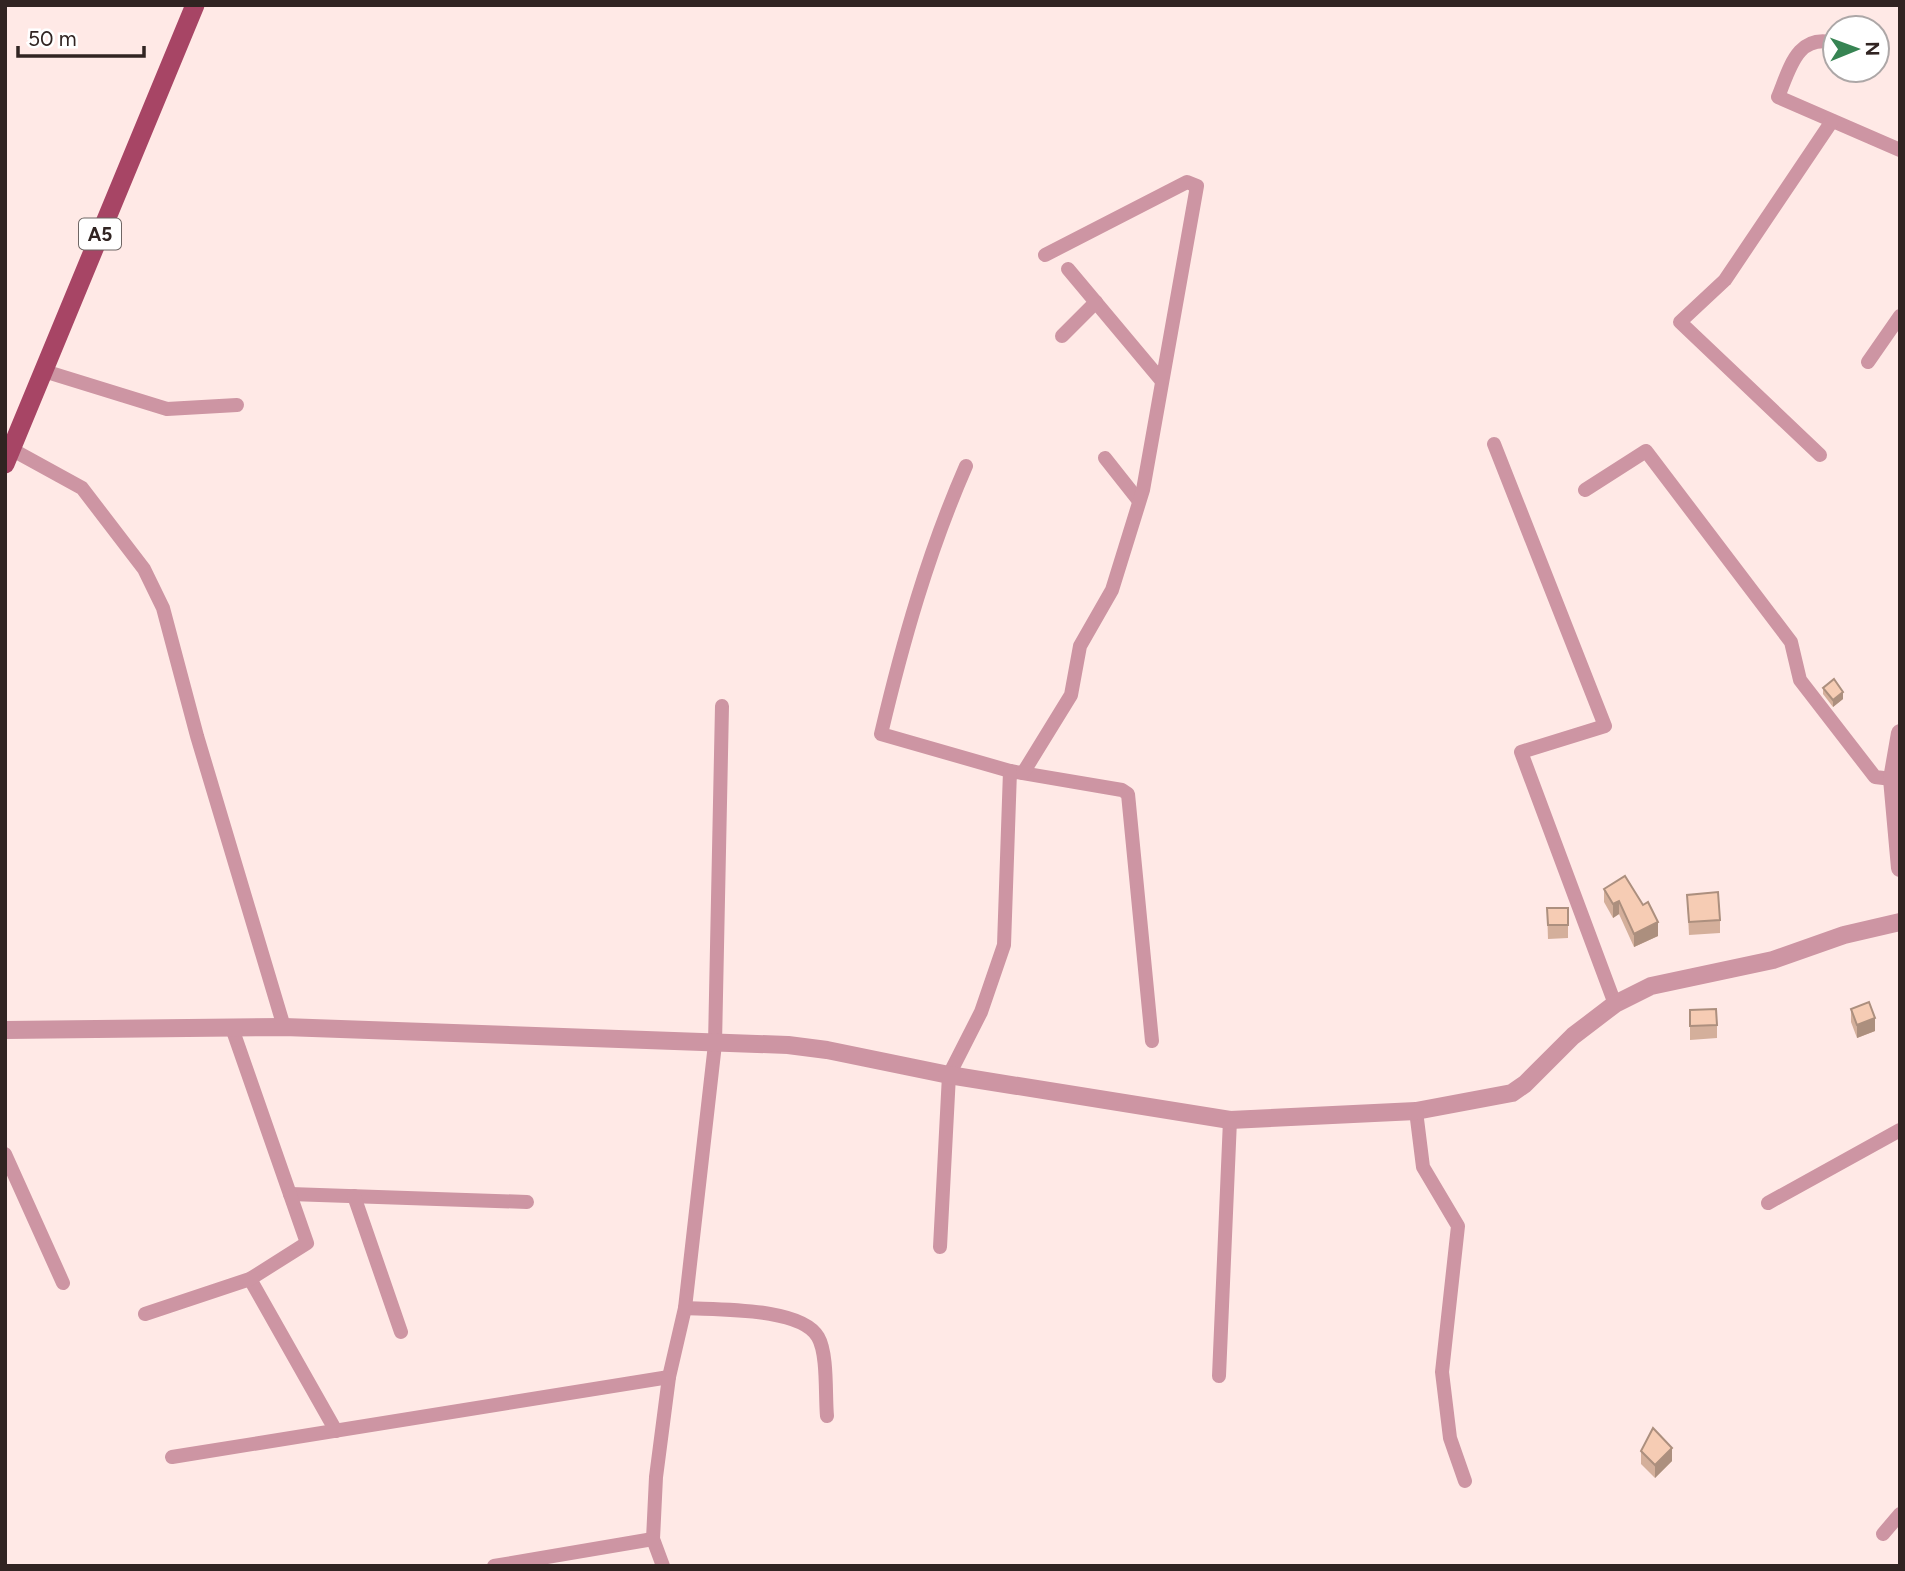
<svg xmlns="http://www.w3.org/2000/svg" width="1905" height="1571" viewBox="0 0 1905 1571" font-family="Figtree,sans-serif">
	<style>
		.lines { fill: none; stroke-linecap: round; stroke-linejoin: round }
		.minor { stroke: #cd95a3; stroke-width: 14 }
		.tertiary { stroke: #cd95a3; stroke-width: 18 }
		.primary { stroke: #a74565; stroke-width: 19 }
		.wall { fill: #d4af9b }
		.shaded-wall { fill: #ac8f7e }
		.building { fill: #f6ccb4; stroke: #ac8f7e; stroke-width: 2 }
		.labels { text-anchor: middle; dominant-baseline: central; stroke-width: 6; stroke-linejoin: round; paint-order: stroke }
		.shield { fill: #fff; stroke: #6f6664; stroke-width: 2 }
		.shield-label { font-size: 19px; font-weight: bold; fill: #312422 }
	</style>
	<rect width="100%" height="100%" fill="#ffe9e6"/>
	<g class="lines">
		<!-- minor -->
		<g class="minor">
			<path d="M1835 43C1797 33 1790 68 1778 97L1900 150"/>
			<polyline points="1068,269 1161,380"/>
			<polyline points="1062,336 1096,302"/>
			<polyline points="1868,362 1900,316"/>
			<polyline points="44,371 167,409 237,405"/>
			<polyline points="1494,444 1605,726 1521,752 1615,1004"/>
			<polyline points="11,449 82,488 144,569 163,608 197,736 284,1027"/>
			<polyline points="1820,455 1680,322 1725,280 1832,121"/>
			<polyline points="1105,458 1139,501"/>
			<path d="M966 466C928 553 903 641 881 734L1010 771 1122 790 1128 794 1152 1041"/>
			<polyline points="1585,490 1646,451 1791,642 1800,680 1875,777 1892,779"/>
			<polyline points="1023,773 1071,695 1080,646 1112,590 1143,490 1197,186 1187,182 1045,255"/>
			<polyline points="1416,1111 1423,1167 1458,1226 1442,1372 1450,1438 1465,1481"/>
			<polyline points="5,1154 63,1283"/>
			<polyline points="290,1194 527,1202"/>
			<polyline points="354,1196 401,1332"/>
			<polyline points="1768,1203 1900,1130"/>
			<polyline points="940,1247 949,1075 981,1012 1004,945 1010,771"/>
			<polyline points="250,1279 336,1431"/>
			<path d="M685 1308C717 1310 801 1307 818 1337 828 1354 825 1396 827 1416"/>
			<polyline points="145,1314 250,1279 307,1243 232,1028"/>
			<polyline points="1219,1376 1230,1120"/>
			<polyline points="172,1457 669,1377"/>
			<polyline points="1883,1534 1900,1514"/>
			<polyline points="494,1566 653,1539"/>
			<polyline points="663,1566 653,1539 656,1477 669,1377 685,1308 715,1044 722,706"/>
		</g>
		<!-- tertiary -->
		<g class="tertiary">
			<polyline points="1900,733 1892,779 1900,868"/>
			<polyline points="5,1030 284,1027 788,1045 827,1050 949,1075 1230,1120 1416,1111 1512,1093 1525,1084 1573,1036 1615,1004 1651,986 1773,960 1844,935 1900,922"/>
		</g>
		<!-- primary -->
		<polyline class="primary" points="5,464 195,5"/>
	</g>
	<!-- wall -->
	<g class="wall">
		<polygon points="1823,688 1843,699 1833,707 1823,694"/>
		<polygon points="1604,889 1658,936 1634,947 1619,914 1613,918 1604,902"/>
		<polygon points="1687,895 1720,920 1720,933 1689,935"/>
		<polygon points="1547,908 1568,908 1568,938 1548,939"/>
		<polygon points="1851,1009 1875,1031 1857,1038 1851,1022"/>
		<polygon points="1690,1010 1717,1025 1717,1038 1690,1040"/>
		<polygon points="1641,1451 1672,1461 1655,1478 1641,1464"/>
	</g>
	<!-- shaded-wall -->
	<g class="shaded-wall">
		<polygon points="1843,692 1843,699 1833,707 1833,700"/>
		<polygon points="1619,901 1619,914 1613,918 1613,904"/>
		<polygon points="1658,922 1658,936 1634,947 1634,934"/>
		<polygon points="1875,1018 1875,1031 1857,1038 1857,1025"/>
		<polygon points="1672,1448 1672,1461 1655,1478 1655,1465"/>
	</g>
	<!-- building -->
	<g class="building">
		<polygon points="1834,679 1843,692 1833,700 1823,688"/>
		<polygon points="1625,876 1643,905 1648,902 1658,922 1634,934 1619,901 1613,904 1604,889"/>
		<polygon points="1718,892 1720,920 1689,922 1687,895"/>
		<polygon points="1547,908 1568,908 1568,925 1548,925"/>
		<polygon points="1869,1002 1875,1018 1857,1025 1851,1009"/>
		<polygon points="1716,1009 1717,1025 1690,1026 1690,1010"/>
		<polygon points="1653,1428 1672,1448 1655,1465 1641,1451"/>
	</g>
	<g class="labels">
		<!-- shield labels -->
		<rect class="shield" x="79" y="218.5" width="42" height="31" rx="5"/>
		<g class="shield-label">
			<text x="100" y="234">A5</text>
		</g>
	</g>
	<!-- border -->
	<rect width="1905" height="1571" fill="none" stroke="#312422" stroke-width="14"/>
	<!-- north arrow -->
	<g transform="translate(1856 49) rotate(89)"><circle r="33" fill="#ffffff" stroke="#ada7a7" stroke-width="2"/>
	<path d="M0-5L12 26L0 18L-12 26Z" fill="#378453"/>
	<text y="-10" font-size="19" font-weight="bold" text-anchor="middle" fill="#312422">N</text>
	</g>
	<!-- scale -->
	<path d="M18 46v10h126v-10" fill="none" stroke="#312422" stroke-width="3.5"/>
	<text x="28" y="46" font-size="21" fill="#312422" stroke="#ffffff" stroke-width="5" paint-order="stroke">50 m</text>
</svg>
